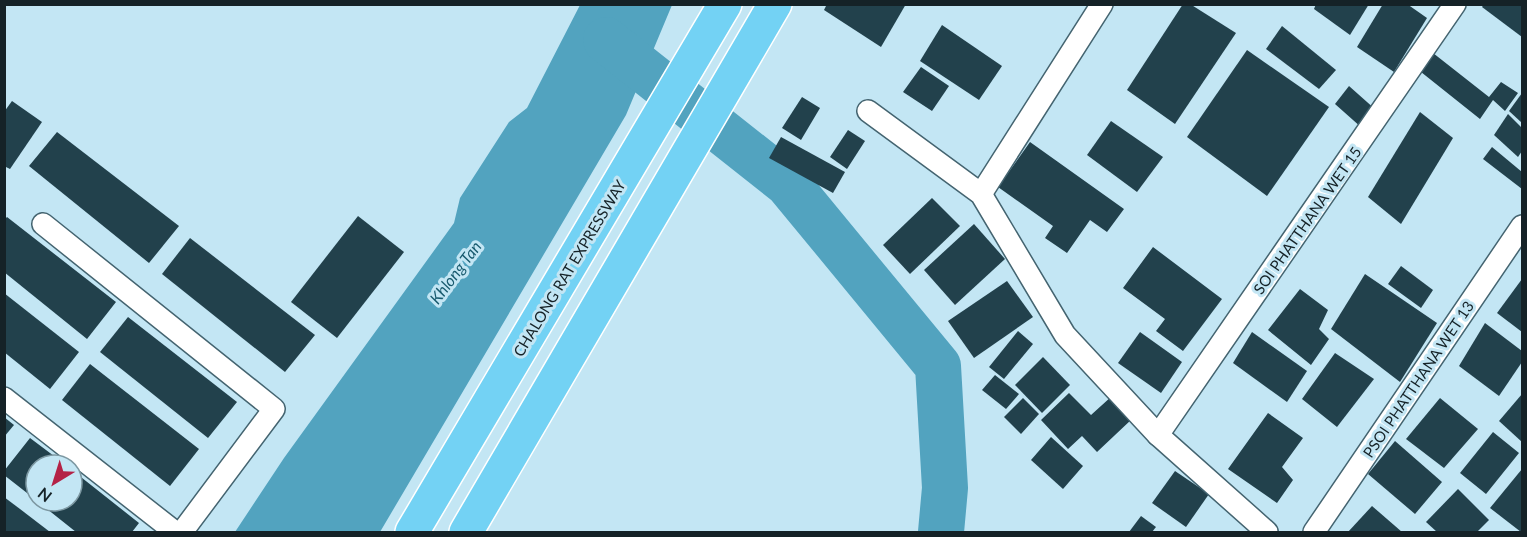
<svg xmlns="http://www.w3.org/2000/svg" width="1527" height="537" viewBox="0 0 1527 537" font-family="Lato,sans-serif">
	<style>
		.water { fill: #52a3bf }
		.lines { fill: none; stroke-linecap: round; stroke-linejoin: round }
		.river { stroke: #52a3bf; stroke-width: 46 }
		.building { fill: #22414c }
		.street-casing { stroke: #446470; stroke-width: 24 }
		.highway-casing { stroke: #fff; stroke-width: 36 }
		.street { stroke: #fff; stroke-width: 21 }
		.highway { stroke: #73d2f4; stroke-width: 33 }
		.labels { text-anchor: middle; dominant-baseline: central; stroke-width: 6; stroke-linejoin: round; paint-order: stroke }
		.street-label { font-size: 15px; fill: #152227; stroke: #c3e6f4 }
		.water-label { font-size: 16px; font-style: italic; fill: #185a6e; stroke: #c3e6f4 }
	</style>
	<rect width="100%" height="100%" fill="#c3e6f4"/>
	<!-- water -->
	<polygon class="water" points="580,5 672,5 626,115 380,532 235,532 284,458 454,223 460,198 509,122 527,108"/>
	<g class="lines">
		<!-- river -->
		<polyline class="river" points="606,40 788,184 938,366 945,488 941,532"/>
	</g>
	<!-- building -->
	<g class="building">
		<polygon points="827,4 906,4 881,47 824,10"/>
		<polygon points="1183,4 1190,4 1236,33 1175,124 1127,90"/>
		<polygon points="1316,4 1369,4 1350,35 1314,9"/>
		<polygon points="1383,4 1407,4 1427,18 1394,72 1357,47"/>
		<polygon points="1484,4 1522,4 1522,37 1482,7"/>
		<polygon points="942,25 1002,66 979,100 920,61"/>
		<polygon points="1282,26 1336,70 1319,89 1266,49"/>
		<polygon points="1247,50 1329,107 1267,196 1187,137"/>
		<polygon points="1433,53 1489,97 1501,82 1518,93 1505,111 1493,100 1480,119 1421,72"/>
		<polygon points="921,67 949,86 932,111 903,92"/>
		<polygon points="1349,86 1376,110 1362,128 1335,104"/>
		<polygon points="1522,93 1522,123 1509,111"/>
		<polygon points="802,97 820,108 801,140 782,128"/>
		<polygon points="12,101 42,122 10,169 4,166 4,112"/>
		<polygon points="1420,112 1453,138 1401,224 1368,197"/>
		<polygon points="1508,114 1522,128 1522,151 1518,157 1494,135"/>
		<polygon points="1111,121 1163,157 1137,192 1087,155"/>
		<polygon points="848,130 865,141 847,169 830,157"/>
		<polygon points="57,132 179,226 149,263 29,166"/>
		<polygon points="781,137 845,172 833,193 769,158"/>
		<polygon points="1030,142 1124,209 1107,232 1090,220 1067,253 1045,238 1053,226 998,187"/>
		<polygon points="1492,147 1522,172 1522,189 1483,159"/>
		<polygon points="932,198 960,226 910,274 883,245"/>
		<polygon points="358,216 404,252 337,338 291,302"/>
		<polygon points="7,217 116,302 87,339 4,272 4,220"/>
		<polygon points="974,224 1005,259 955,305 924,270"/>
		<polygon points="190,238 315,335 285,372 162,274"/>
		<polygon points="1153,247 1222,299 1183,351 1156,331 1165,319 1123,288"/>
		<polygon points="1401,266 1433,290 1421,308 1388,284"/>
		<polygon points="1365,274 1437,323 1400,382 1331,329"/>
		<polygon points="1522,279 1522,332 1497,313"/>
		<polygon points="1007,281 1033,317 974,358 948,321"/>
		<polygon points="1300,289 1328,310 1319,329 1329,339 1311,365 1268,330"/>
		<polygon points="4,293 79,352 50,389 4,352"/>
		<polygon points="128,317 237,402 208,438 100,352"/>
		<polygon points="1485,323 1522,351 1522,362 1499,396 1459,366"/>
		<polygon points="1018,331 1033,344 1004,379 989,367"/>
		<polygon points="1140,332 1182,362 1161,393 1118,363"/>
		<polygon points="1252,332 1307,371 1287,402 1233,363"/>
		<polygon points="1335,353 1374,379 1337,427 1302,399"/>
		<polygon points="1043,357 1070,385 1042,413 1015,385"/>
		<polygon points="90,364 199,449 170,486 62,400"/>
		<polygon points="995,375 1019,394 1006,409 982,390"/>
		<polygon points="1069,393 1091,415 1112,396 1132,419 1097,452 1082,436 1068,449 1041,420"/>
		<polygon points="1522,394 1522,442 1499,421"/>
		<polygon points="1023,398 1039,414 1021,434 1004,417"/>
		<polygon points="1440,398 1478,429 1444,468 1406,439"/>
		<polygon points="1268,413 1303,438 1282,467 1293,480 1277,503 1228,469"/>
		<polygon points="4,417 14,425 4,437"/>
		<polygon points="1493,432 1519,453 1486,494 1460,473"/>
		<polygon points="1051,437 1083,466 1063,489 1031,460"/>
		<polygon points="30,438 66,465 36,465 36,500 4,475 4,471"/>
		<polygon points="1395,441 1442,482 1415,514 1368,474"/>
		<polygon points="1522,469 1522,532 1521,532 1490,508"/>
		<polygon points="72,470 139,523 132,532 76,532 37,501 72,501"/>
		<polygon points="1175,471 1209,494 1186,527 1152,503"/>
		<polygon points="1458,489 1489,520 1477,532 1437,532 1426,522"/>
		<polygon points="4,497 20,509 50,532 4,532"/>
		<polygon points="1372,506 1402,532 1348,532"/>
		<polygon points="1141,516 1156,527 1152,532 1129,532"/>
	</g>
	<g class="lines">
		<defs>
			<g id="street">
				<polyline points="868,111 981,194 1065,335 1158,435 1267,532"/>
				<polyline points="981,194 1102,4"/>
				<polyline points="43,224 274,409 182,532"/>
				<polyline points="4,398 175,532"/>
				<polyline points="1158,435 1455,4"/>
				<polyline points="1314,532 1522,226"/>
			</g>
			<g id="highway">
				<polyline points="412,532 725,4"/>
				<polyline points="466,532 775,4"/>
			</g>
		</defs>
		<!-- street casing -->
		<use href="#street" class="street-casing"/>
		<!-- highway casing -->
		<use href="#highway" class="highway-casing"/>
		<!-- street -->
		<use href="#street" class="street"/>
		<!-- highway -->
		<use href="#highway" class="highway"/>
	</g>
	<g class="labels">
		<!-- street labels -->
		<g class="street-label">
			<text transform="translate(1307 220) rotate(-55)">SOI PHATTHANA WET 15</text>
			<text transform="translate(569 268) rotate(-59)">CHALONG RAT EXPRESSWAY</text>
			<text transform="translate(1418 379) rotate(-56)">PSOI PHATTHANA WET 13</text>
		</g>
		<!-- water labels -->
		<g class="water-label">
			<text transform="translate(455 272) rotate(-53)">Khlong Tan</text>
		</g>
	</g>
	<!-- border -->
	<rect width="1527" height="537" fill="none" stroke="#152227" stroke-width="12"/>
	<!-- north arrow -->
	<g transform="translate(54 483) rotate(218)"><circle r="28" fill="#c3e6f4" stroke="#7d98a2" stroke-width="1.5"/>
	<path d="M0-4.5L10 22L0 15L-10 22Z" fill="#b42246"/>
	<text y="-9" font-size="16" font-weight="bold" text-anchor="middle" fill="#152227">N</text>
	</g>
</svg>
